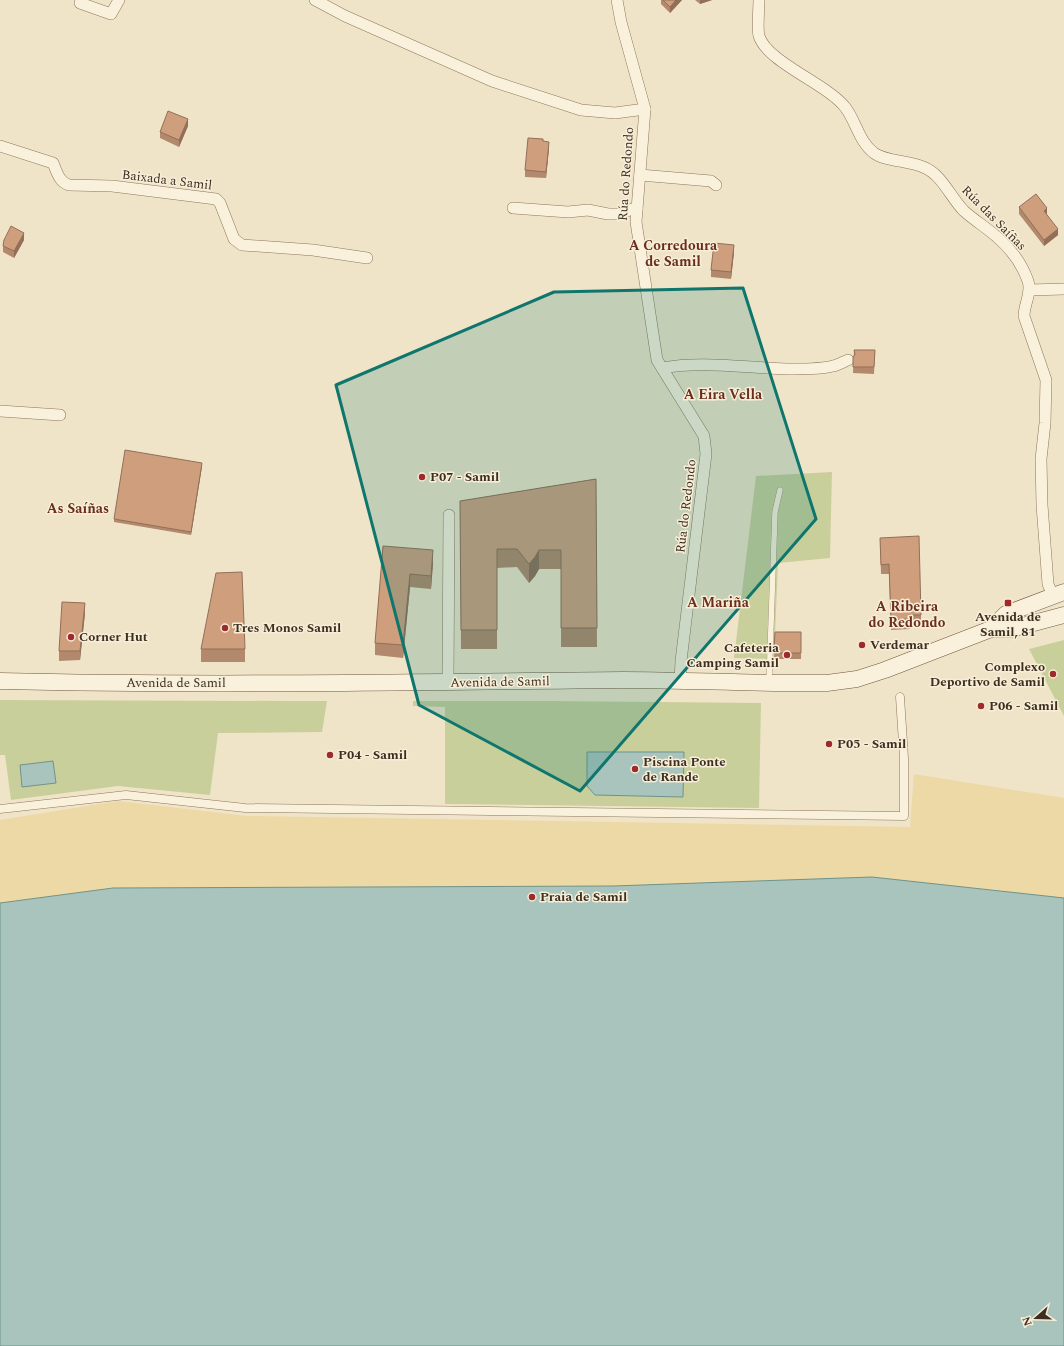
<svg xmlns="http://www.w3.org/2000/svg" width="1064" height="1346" viewBox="0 0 1064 1346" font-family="Spectral,serif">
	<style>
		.green { fill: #c9cf9b }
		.sand { fill: #ecd9a5 }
		.water { fill: #a9c4bc; stroke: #6f938a }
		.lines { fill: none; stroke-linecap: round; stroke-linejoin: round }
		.service-casing { stroke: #8d765c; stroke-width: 6 }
		.pedestrian-casing { stroke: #8d765c; stroke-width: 9 }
		.minor-casing { stroke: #8d765c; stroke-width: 12 }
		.secondary-casing { stroke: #6f573f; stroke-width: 17 }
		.service { stroke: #faf1dc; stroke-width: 5.5 }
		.pedestrian { stroke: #faf1dc; stroke-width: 8 }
		.minor { stroke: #faf1dc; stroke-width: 11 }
		.secondary { stroke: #faf1dc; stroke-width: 16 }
		.wall { fill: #b2896c }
		.shaded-wall { fill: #916f58 }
		.building { fill: #cf9f7d; stroke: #916f58 }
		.marked { fill: #0f766e; fill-opacity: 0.2; stroke: #0f766e; stroke-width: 3; stroke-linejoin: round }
		.poi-dot { fill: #9e2a2b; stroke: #f7eed8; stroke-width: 1.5 }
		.labels { text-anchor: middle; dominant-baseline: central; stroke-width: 3; stroke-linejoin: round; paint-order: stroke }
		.street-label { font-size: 13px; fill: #3d2e20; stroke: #f7eed8 }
		.poi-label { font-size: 13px; font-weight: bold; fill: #3d2e20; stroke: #f7eed8; text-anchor: start }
		.neighbourhood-label { font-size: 14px; font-weight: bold; fill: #6b2e1e; stroke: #f7eed8 }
	</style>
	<rect width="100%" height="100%" fill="#f0e4c8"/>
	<!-- green -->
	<g class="green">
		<polygon points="832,472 830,558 778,563 774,659 734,658 756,476"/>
		<polygon points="1064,640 1064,716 1029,649"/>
		<polygon points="0,700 291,701 327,701 322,732 218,733 210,795 118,786 11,800 5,755 0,755"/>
		<polygon points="413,701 551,701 761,703 759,808 445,804 445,707 413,706"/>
	</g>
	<!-- sand -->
	<polygon class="sand" points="914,774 1064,798 1064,1044 0,980 0,820 118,801 247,816 910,827"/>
	<!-- water -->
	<g class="water">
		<polygon points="587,752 684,752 683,797 595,795 587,786"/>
		<polygon points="53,761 56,783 22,787 20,765"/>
		<polygon points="872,877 1064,898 1064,1346 0,1346 0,903 113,888 613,886"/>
	</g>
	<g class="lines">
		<defs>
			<polyline id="service" points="769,682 775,512 780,490"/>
			<polyline id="pedestrian" points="0,809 126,795 245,808 904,816 904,758 900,697"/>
			<g id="minor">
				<polyline points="315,0 345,16 492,81 581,110 615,113 645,109"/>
				<polyline points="617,0 621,22 645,109 636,222 657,360 704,436 706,454 681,661 680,681"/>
				<path d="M759 0C759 9 757 28 759 36 767 62 827 84 845 107 856 121 859 142 874 153 884 161 910 161 923 167 942 174 950 197 964 211 974 220 987 228 997 237 1011 249 1022 264 1028 281 1032 293 1024 304 1024 316L1046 380 1045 423 1041 459 1042 505 1048 584 1053 596"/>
				<polyline points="80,3 111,14 119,0"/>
				<path d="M0 146 53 163C57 172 59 182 69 185L112 186 216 199 220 203 234 239 242 245 313 250 367 258"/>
				<polyline points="640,175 711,181 716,185"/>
				<polyline points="513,208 568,212 588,210 608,214 620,214 632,209 637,209"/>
				<polyline points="1030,290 1064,289"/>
				<path d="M662 368C705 360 750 369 794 369 806 369 821 369 833 366 838 365 843 362 848 360"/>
				<polyline points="0,411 60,415"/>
				<polyline points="448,682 449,515"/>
			</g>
			<g id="secondary">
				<polyline points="991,629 1011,629 1064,615"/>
				<path d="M0 681C208 686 415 682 623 680 691 680 759 684 827 683L857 679 885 670 991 629 1006 614 1064 592"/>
			</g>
		</defs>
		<!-- service casing -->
		<use href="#service" class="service-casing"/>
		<!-- pedestrian casing -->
		<use href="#pedestrian" class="pedestrian-casing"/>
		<!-- minor casing -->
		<use href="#minor" class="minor-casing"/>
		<!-- secondary casing -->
		<use href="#secondary" class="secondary-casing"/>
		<!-- service -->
		<use href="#service" class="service"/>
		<!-- pedestrian -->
		<use href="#pedestrian" class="pedestrian"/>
		<!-- minor -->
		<use href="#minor" class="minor"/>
		<!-- secondary -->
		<use href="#secondary" class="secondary"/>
	</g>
	<!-- wall -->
	<g class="wall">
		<polygon points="661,0 682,0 670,13 661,4"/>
		<polygon points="695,0 712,0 700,4"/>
		<polygon points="188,126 179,147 160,138 160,132"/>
		<polygon points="543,141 549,148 546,178 525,177 525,170"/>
		<polygon points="1019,207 1047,215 1058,235 1044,246 1019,214"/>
		<polygon points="24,240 14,258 3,252 3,246"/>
		<polygon points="734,252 731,279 711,277 711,270"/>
		<polygon points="854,350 875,350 874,374 853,373"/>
		<polygon points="202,466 191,535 114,522 114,519"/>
		<polygon points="596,479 597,647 561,647 561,569 539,569 535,576 529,583 517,567 497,568 497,649 461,649 460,501"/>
		<polygon points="880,538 921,615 921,625 910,625 910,629 891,630 889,574 881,574"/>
		<polygon points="383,546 433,563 431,589 410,587 403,658 375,655 375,643"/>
		<polygon points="85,613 80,660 59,661 59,651"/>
		<polygon points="775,632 801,632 801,659 774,659"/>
		<rect x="201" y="649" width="44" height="13"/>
	</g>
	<!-- shaded-wall -->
	<g class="shaded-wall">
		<polygon points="676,0 682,0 670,13 670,7"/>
		<polygon points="700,0 712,0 700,4"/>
		<polygon points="188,119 188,126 179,147 179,140"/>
		<polygon points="549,142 549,148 546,178 546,172"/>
		<polygon points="1047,208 1047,215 1044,211"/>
		<polygon points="1058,229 1058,235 1044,246 1044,240"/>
		<polygon points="24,233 24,240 14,258 14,251"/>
		<polygon points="734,245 734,252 731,279 731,272"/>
		<polygon points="202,463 202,466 191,535 191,532"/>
		<polygon points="433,550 433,563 431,589 431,576"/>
		<polygon points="539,550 539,569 535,576 529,583 529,564"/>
		<polygon points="410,574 410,587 403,658 403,645"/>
		<polygon points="85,603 85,613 80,660 80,651"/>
	</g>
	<!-- building -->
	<g class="building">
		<polygon points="663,0 676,0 670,7"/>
		<polygon points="168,111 188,119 179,140 160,132"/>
		<polygon points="528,138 543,139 543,141 549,142 546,172 525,170"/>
		<polygon points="1036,194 1047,208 1044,211 1058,229 1044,240 1019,207"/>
		<polygon points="11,226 24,233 14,251 3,246 4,240"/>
		<polygon points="714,243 734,245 731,272 711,270"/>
		<polygon points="854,350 875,350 874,367 853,367 853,358 855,354"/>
		<polygon points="125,450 202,463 191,532 114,519"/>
		<polygon points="596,479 597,628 561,628 561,550 539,550 535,557 529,564 517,549 497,549 497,630 461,630 460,501"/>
		<polygon points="919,536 921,615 910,615 910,619 891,620 889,564 881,565 880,538"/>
		<polygon points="383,546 433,550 431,576 410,574 403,645 375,643"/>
		<polygon points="242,572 245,649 201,649 216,573"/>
		<polygon points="62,602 85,603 80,651 59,651"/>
		<polygon points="775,632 801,632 801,653 774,653"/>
	</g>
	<!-- marked area -->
	<path class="marked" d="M743 288 816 519 580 791 419 705 336 385 554 292Z"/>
	<!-- markers -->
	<g class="poi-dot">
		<circle cx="422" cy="477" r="4"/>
		<rect x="1004" y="599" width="8" height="8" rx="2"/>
		<circle cx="225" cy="628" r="4"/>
		<circle cx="71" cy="637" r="4"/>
		<circle cx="862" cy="645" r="4"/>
		<circle cx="787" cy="655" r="4"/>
		<circle cx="1053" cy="674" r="4"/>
		<circle cx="981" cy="706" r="4"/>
		<circle cx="829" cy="744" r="4"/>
		<circle cx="330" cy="755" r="4"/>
		<circle cx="635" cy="769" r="4"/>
		<circle cx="532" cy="897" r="4"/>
	</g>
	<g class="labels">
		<!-- street labels -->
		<g class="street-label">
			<text transform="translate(626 174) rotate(-86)">Rúa do Redondo</text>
			<text transform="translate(167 180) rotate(7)">Baixada a Samil</text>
			<text transform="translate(994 218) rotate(45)">Rúa das Saíñas</text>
			<text transform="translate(686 506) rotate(-83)">Rúa do Redondo</text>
			<text transform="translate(500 682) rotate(-1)">Avenida de Samil</text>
			<text x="176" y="683">Avenida de Samil</text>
		</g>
		<!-- poi labels -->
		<g class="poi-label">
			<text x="430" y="477">P07 - Samil</text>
			<text x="1008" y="617" text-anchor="middle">Avenida de<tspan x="1008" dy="15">Samil, 81</tspan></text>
			<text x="233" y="628">Tres Monos Samil</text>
			<text x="79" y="637">Corner Hut</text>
			<text x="870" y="645">Verdemar</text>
			<text x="779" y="648" text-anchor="end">Cafeteria<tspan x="779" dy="15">Camping Samil</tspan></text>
			<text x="1045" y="667" text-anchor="end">Complexo<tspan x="1045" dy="15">Deportivo de Samil</tspan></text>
			<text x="989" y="706">P06 - Samil</text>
			<text x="837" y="744">P05 - Samil</text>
			<text x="338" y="755">P04 - Samil</text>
			<text x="643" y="762">Piscina Ponte<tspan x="643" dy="15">de Rande</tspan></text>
			<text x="540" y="897">Praia de Samil</text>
		</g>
		<!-- neighbourhood labels -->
		<g class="neighbourhood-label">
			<text x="673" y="245">A Corredoura<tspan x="673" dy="16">de Samil</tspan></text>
			<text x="723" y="394">A Eira Vella</text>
			<text x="78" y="508">As Saíñas</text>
			<text x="718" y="602">A Mariña</text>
			<text x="907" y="606">A Ribeira<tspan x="907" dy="16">do Redondo</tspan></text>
		</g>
	</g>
	<!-- north arrow -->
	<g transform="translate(1036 1318) rotate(250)" stroke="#f7eed8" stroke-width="3" paint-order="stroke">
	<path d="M0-3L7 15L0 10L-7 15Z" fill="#3d2e20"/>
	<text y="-6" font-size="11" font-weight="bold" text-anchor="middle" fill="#3d2e20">N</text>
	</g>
</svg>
